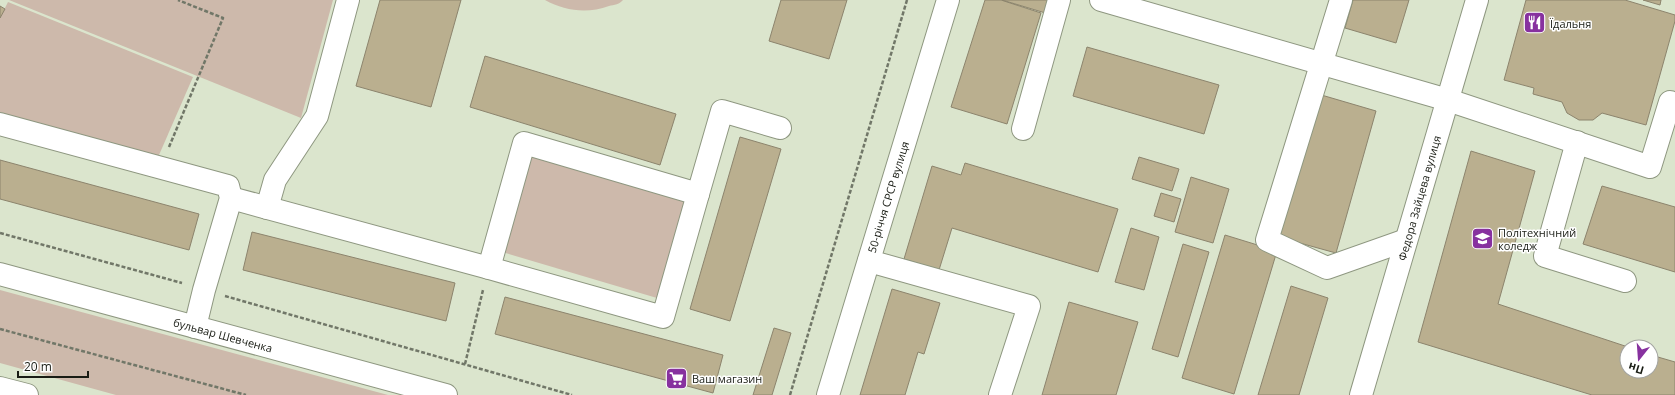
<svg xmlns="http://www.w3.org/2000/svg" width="1675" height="395" viewBox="0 0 1675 395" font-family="'Open Sans',sans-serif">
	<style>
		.green { fill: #cdb9ab }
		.building { fill: #baaf8f; stroke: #8c846d }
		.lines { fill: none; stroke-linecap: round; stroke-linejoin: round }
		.minor-casing { stroke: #8e9780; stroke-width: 24 }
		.major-casing { stroke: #8e9780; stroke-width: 24 }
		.path { stroke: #717768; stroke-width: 2.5; stroke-dasharray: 4 2; stroke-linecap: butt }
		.minor { stroke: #fff; stroke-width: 22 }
		.major { stroke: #fff; stroke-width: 22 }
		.labels { text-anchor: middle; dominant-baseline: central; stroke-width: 3; stroke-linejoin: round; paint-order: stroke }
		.poi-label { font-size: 11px; fill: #191c14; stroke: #fff; text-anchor: start }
		.street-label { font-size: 11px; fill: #191c14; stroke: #fff }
	</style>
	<rect width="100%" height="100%" fill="#dbe5cd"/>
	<!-- green -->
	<g class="green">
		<polygon points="9,0 333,0 301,118"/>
		<path d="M545 0H623C620 4 614 5 609 6 587 14 565 11 545 0Z"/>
		<polygon points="8,2 193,77 159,155 155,157 0,116 0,18"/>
		<polygon points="531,153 686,199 657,298 502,252"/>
		<polygon points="0,290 388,395 116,395 0,363"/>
	</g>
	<!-- building -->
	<g class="building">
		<polygon points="380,0 461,0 431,107 356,86"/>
		<polygon points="781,0 847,0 829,59 769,41"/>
		<polygon points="985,0 1001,0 1041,13 1007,124 951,107"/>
		<polygon points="1002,0 1057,0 1052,15"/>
		<polygon points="1353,0 1409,0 1396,43 1345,28"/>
		<polygon points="1526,0 1625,0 1675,15 1675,21 1646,125 1602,113 1593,120 1579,120 1567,113 1562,102 1533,94 1534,88 1504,80"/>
		<polygon points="1643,0 1661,0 1660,5"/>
		<polygon points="0,6 5,9 0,18"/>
		<polygon points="1087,47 1219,85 1204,134 1073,96"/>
		<polygon points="485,56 676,114 660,165 470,107"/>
		<polygon points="1318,94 1376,111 1336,253 1278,237"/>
		<polygon points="740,137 781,149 730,321 690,309"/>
		<polygon points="1471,151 1535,171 1498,304 1628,347 1627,371 1651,371 1651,355 1675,362 1675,395 1592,395 1418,342"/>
		<polygon points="1139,157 1179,169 1172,191 1132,179"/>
		<polygon points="0,160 199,214 189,250 0,199"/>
		<polygon points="965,163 1118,209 1098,272 952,228 939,270 904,259 932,166 961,175"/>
		<polygon points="1191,177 1229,189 1213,243 1175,232"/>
		<polygon points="1602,186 1675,207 1675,272 1583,244"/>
		<polygon points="1161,193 1181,199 1174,222 1154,216"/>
		<polygon points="1131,228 1159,237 1144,290 1115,282"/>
		<polygon points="252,232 455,283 446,321 243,270"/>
		<polygon points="1225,235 1277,251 1234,394 1182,378"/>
		<polygon points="1183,244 1209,252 1178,357 1152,349"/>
		<polygon points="1291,286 1328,298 1299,395 1258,395"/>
		<polygon points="892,289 940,303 924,354 918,352 905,395 860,395"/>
		<polygon points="505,297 723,355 713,393 495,334"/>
		<polygon points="1069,302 1138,322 1116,395 1042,395"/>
		<polygon points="774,328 791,333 772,395 753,395"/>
	</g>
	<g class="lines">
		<defs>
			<g id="minor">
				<polyline points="1101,0 1448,100 1650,167 1670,102"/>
				<polyline points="1341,0 1267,240 1327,268 1406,240"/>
				<polyline points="0,124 228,186 231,198 204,290 195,327"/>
				<polyline points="1023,129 1059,0"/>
				<polyline points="1577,142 1545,256 1625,281"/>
				<polyline points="231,198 489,268 663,317 698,194"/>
				<polyline points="267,208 275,180 317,116 348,0"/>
				<polyline points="869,261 1029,306 1000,395"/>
				<polyline points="489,268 524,143 698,194 722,111 780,128"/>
				<polyline points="828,395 948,0"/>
				<polyline points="1361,395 1477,0"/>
			</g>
			<g id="major">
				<polyline points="0,274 446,395"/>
				<polyline points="0,388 27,395"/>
			</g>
		</defs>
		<!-- minor casing -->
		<use href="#minor" class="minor-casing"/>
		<!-- major casing -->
		<use href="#major" class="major-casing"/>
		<!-- path -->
		<g class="path">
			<polyline points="169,147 223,18 178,0"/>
			<polyline points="0,233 182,283"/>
			<polyline points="225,296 572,395"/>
			<polyline points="0,329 246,395"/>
			<polyline points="465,364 483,290"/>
			<polyline points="790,395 907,0"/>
		</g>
		<!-- minor -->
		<use href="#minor" class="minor"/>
		<!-- major -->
		<use href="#major" class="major"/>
	</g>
	<!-- icons -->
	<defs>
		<symbol id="restaurant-square" viewBox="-11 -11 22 22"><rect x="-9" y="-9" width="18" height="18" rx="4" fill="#87319f" stroke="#fff"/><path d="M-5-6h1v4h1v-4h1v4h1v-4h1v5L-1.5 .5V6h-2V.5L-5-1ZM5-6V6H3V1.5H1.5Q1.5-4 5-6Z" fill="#fff"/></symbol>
		<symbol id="university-square" viewBox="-11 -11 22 22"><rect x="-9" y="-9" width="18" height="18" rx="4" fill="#87319f" stroke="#fff"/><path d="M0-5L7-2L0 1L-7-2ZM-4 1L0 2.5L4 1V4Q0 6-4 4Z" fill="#fff"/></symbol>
		<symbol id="supermarket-square" viewBox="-11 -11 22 22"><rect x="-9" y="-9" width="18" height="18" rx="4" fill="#87319f" stroke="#fff"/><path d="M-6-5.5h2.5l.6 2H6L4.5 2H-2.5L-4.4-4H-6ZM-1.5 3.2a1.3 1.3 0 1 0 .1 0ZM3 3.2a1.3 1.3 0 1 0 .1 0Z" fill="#fff"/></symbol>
	</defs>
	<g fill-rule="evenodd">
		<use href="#restaurant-square" x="1522" y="10" width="25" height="25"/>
		<use href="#university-square" x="1470" y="226" width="25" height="25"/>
		<use href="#supermarket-square" x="664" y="366" width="25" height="25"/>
	</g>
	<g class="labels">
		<!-- poi labels -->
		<g class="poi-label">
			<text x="1550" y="23">Їдальня</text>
			<text x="1498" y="232">Політехнічний<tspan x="1498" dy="13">коледж</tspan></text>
			<text x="692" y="378">Ваш магазин</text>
		</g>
		<!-- street labels -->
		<g class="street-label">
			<text transform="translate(888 197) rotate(-73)">50-річчя СРСР вулиця</text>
			<text transform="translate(1419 198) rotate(-74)">Федора Зайцева вулиця</text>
			<text transform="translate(223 335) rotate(15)">бульвар Шевченка</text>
		</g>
	</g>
	<!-- north arrow -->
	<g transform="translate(1639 359) rotate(197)"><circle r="19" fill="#ffffff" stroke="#a3a4a1"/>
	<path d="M0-3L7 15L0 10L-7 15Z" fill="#87319f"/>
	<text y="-6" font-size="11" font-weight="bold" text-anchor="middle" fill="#191c14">Пн</text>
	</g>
	<!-- scale -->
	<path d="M18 371v6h70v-6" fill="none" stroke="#191c14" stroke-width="2"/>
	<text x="24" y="371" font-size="12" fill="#191c14" stroke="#ffffff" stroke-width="3" paint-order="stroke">20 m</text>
</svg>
